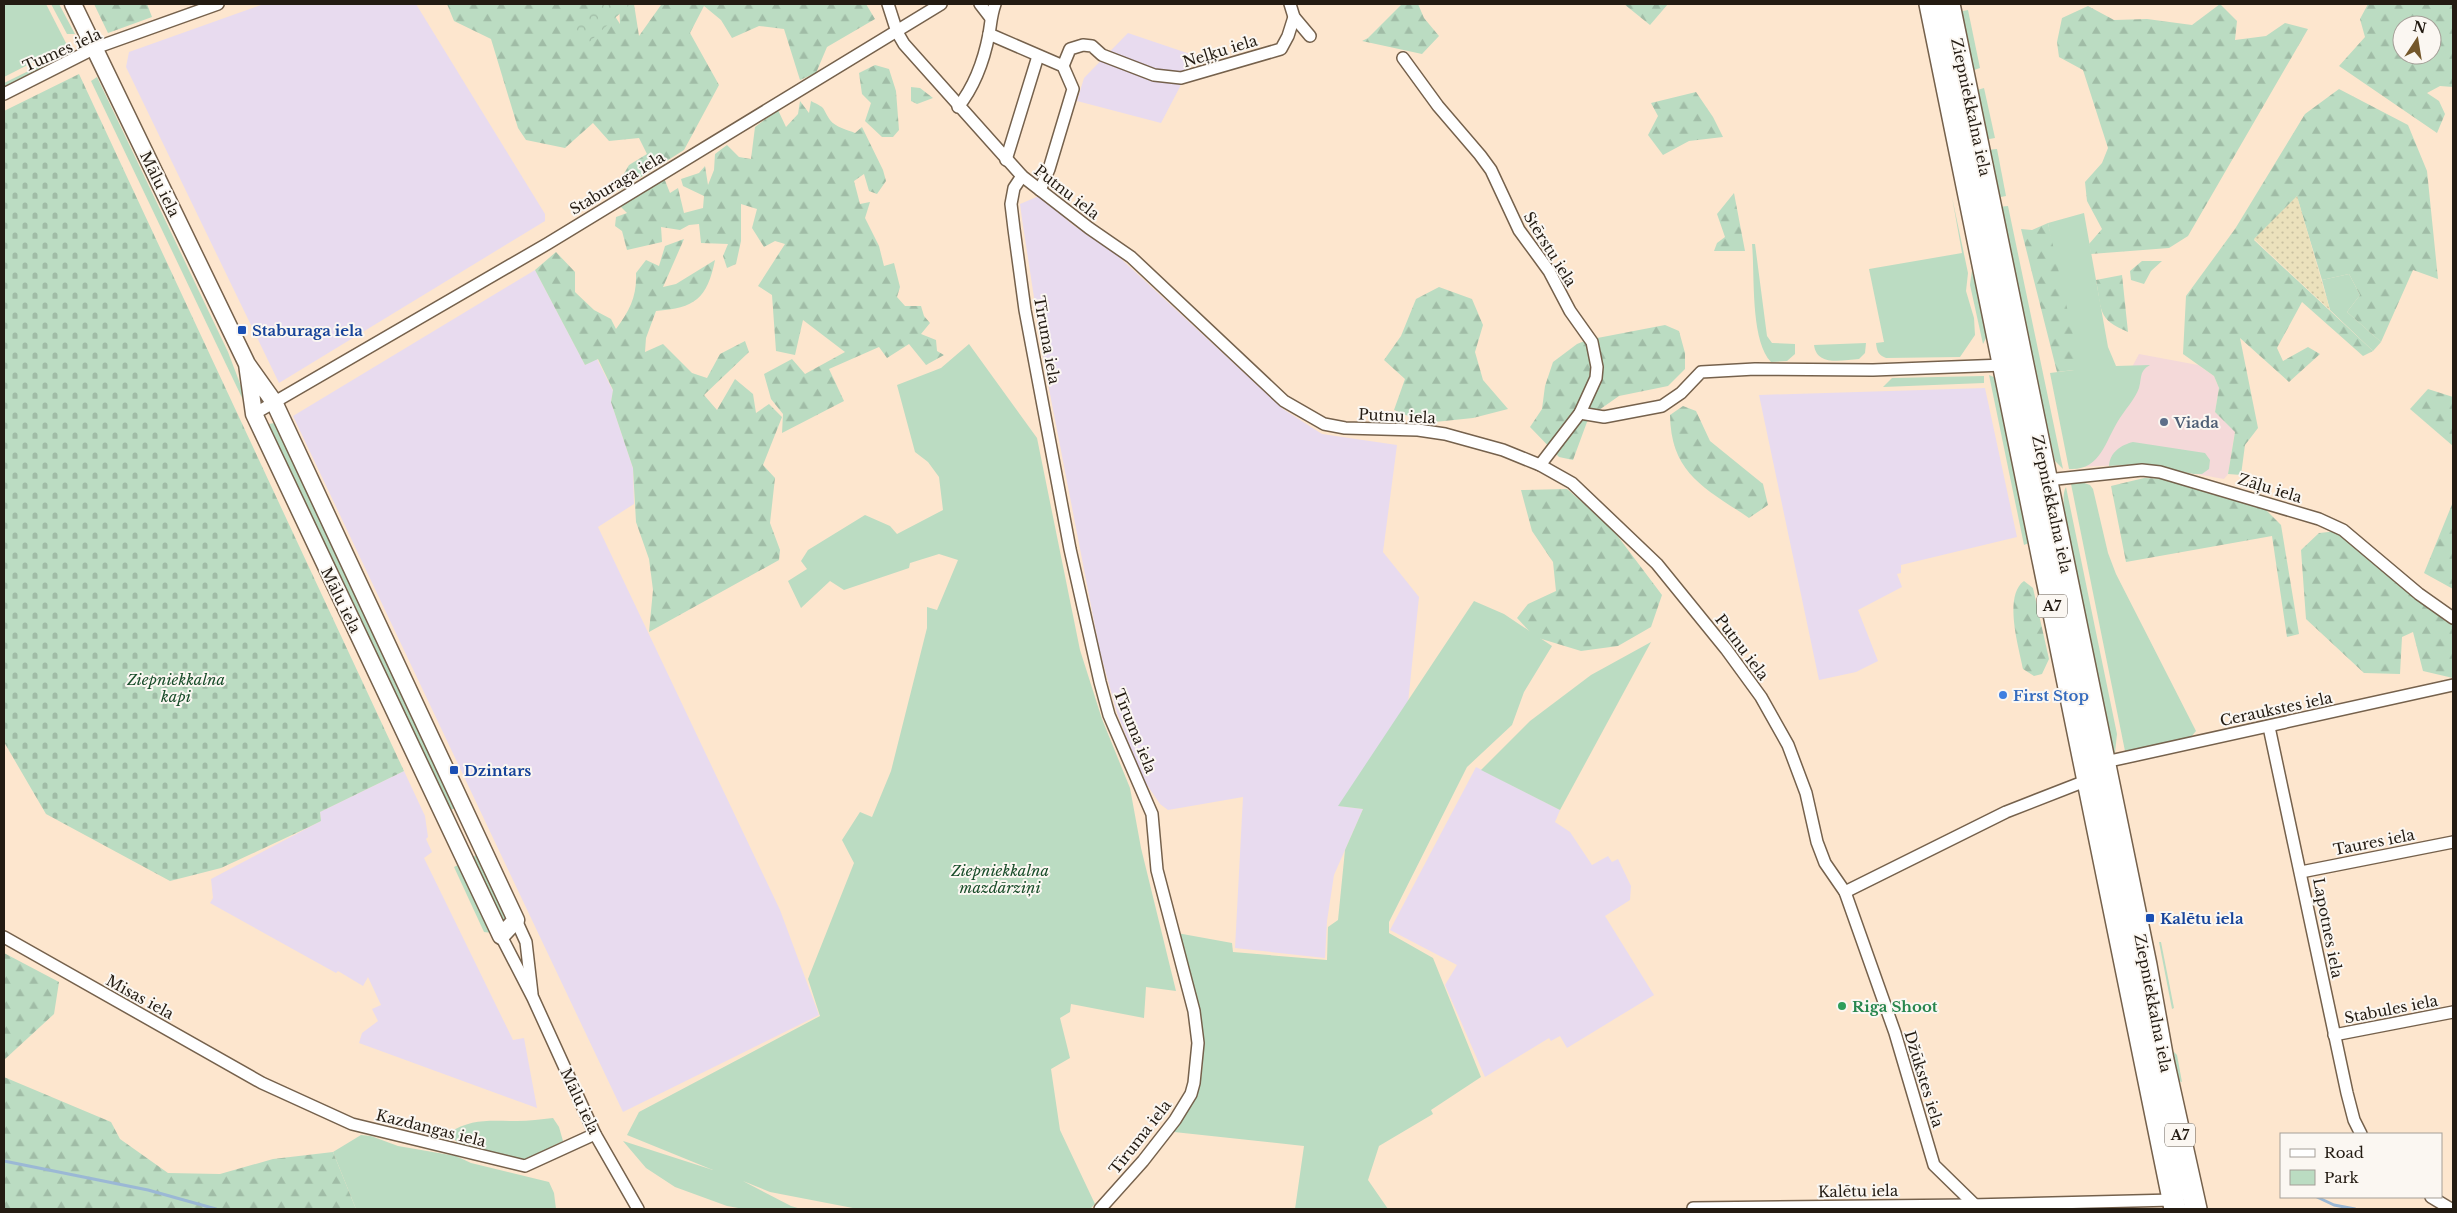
<svg xmlns="http://www.w3.org/2000/svg" width="2457" height="1213" viewBox="0 0 2457 1213" font-family="'Libre Baskerville',serif">
	<style>
		.commercial { fill: #f4d9d9 }
		.industrial { fill: #e8dbef }
		.green { fill: #bbdcc2 }
		.forest { fill: url(#forest-firs); fill-rule: evenodd }
		.sand { fill: url(#sand-dots) }
		.cemetery { fill: url(#cemetery-stones) }
		.park { fill: url(#park-crowns) }
		.lines { fill: none; stroke-linecap: round; stroke-linejoin: round }
		.stream { stroke: #9bb8d5; stroke-width: 3 }
		.street-casing { stroke: #75614c; stroke-width: 14 }
		.secondary-casing { stroke: #75614c; stroke-width: 19 }
		.highway-casing { stroke: #75614c; stroke-width: 24 }
		.street { stroke: #fff; stroke-width: 11 }
		.secondary { stroke: #fff; stroke-width: 16 }
		.highway { stroke: #fff; stroke-width: 21 }
		.transit-dot { fill: #1a4fb4; stroke: #fbf7f2; stroke-width: 2 }
		.service-dot { fill: #5c6f8a; stroke: #fbf7f2; stroke-width: 2 }
		.shop-dot { fill: #3f7fe0; stroke: #fbf7f2; stroke-width: 2 }
		.leisure-dot { fill: #2e9e5b; stroke: #fbf7f2; stroke-width: 2 }
		.labels { text-anchor: middle; dominant-baseline: central; stroke-width: 4; stroke-linejoin: round; paint-order: stroke }
		.shield { fill: #fbf7f2; stroke: #645d55; stroke-width: 1 }
		.shield-label { font-size: 14px; font-weight: bold; fill: #231b12 }
		.street-label { font-size: 15px; fill: #231b12; stroke: #fbf7f2 }
		.transit-label { font-size: 15px; font-weight: bold; fill: #164399; stroke: #fbf7f2; text-anchor: start }
		.service-label { font-size: 15px; font-weight: bold; fill: #4e5e75; stroke: #fbf7f2; text-anchor: start }
		.park-label { font-size: 15px; font-style: italic; fill: #194d2a; stroke: #fbf7f2 }
		.shop-label { font-size: 15px; font-weight: bold; fill: #366cbe; stroke: #fbf7f2; text-anchor: start }
		.leisure-label { font-size: 15px; font-weight: bold; fill: #27864d; stroke: #fbf7f2; text-anchor: start }
	</style>
	<defs>
		<pattern id="forest-firs" width="22" height="20" patternUnits="userSpaceOnUse" patternTransform="scale(1.25)"><rect width="22" height="20" fill="#bbdcc2"/><path d="M5 1l3.5 6h-7zM16 11l3.5 6h-7z" fill="#a0bca6"/></pattern>
		<pattern id="sand-dots" width="8" height="8" patternUnits="userSpaceOnUse" patternTransform="scale(1.25)"><rect width="8" height="8" fill="#ebe1bc"/><path d="M2 2h.1M6 6h.1" fill="none" stroke="#c9c0a1" stroke-width="1.8" stroke-linecap="round"/></pattern>
		<pattern id="cemetery-stones" width="16" height="16" patternUnits="userSpaceOnUse" patternTransform="scale(1.25)"><rect width="16" height="16" fill="#bbdcc2"/><path d="M2 7V4a2 2 0 0 1 4 0v3zM10 15v-3a2 2 0 0 1 4 0v3z" fill="#a0bca6"/></pattern>
		<pattern id="park-crowns" width="20" height="18" patternUnits="userSpaceOnUse" patternTransform="scale(1.25)"><rect width="20" height="18" fill="#bbdcc2"/><path d="M2 6a3 3 0 1 1 6 0M12 15a3 3 0 1 1 6 0" fill="none" stroke="#a0bca6"/></pattern>
	</defs>
	<rect width="100%" height="100%" fill="#fde6ce"/>
	<!-- commercial -->
	<polygon class="commercial" points="2139,354 2198,365 2214,376 2219,388 2215,412 2235,431 2228,474 2224,479 2141,464 2079,467"/>
	<!-- industrial -->
	<g class="industrial">
		<polygon points="264,4 416,4 545,214 545,221 279,383 126,67 129,52"/>
		<polygon points="1128,33 1196,56 1161,123 1077,101 1084,78"/>
		<polygon points="1039,196 1073,225 1118,256 1283,409 1322,434 1397,445 1383,552 1419,597 1408,703 1339,806 1363,809 1334,875 1327,921 1325,958 1235,948 1243,797 1168,810 1160,804 1143,779 1117,713 1100,652 1044,363 1022,219 1020,204"/>
		<polygon points="535,270 585,365 597,359 613,391 611,402 633,468 634,504 598,527 780,910 819,1015 623,1112 293,416"/>
		<polygon points="1985,388 2017,537 1901,565 1901,573 1897,574 1902,587 1858,610 1878,661 1856,672 1819,680 1759,395"/>
		<polygon points="1476,767 1560,810 1555,822 1570,832 1592,865 1608,856 1612,862 1618,859 1631,886 1630,900 1605,916 1654,995 1567,1048 1560,1036 1551,1041 1549,1038 1485,1077 1445,985 1457,965 1390,930"/>
		<polygon points="404,771 425,816 428,837 426,839 432,852 424,858 513,1040 524,1038 537,1108 359,1043 362,1033 378,1021 372,1009 381,1005 368,977 363,986 338,971 336,973 210,903 213,898 211,879 321,821 320,812"/>
	</g>
	<!-- green -->
	<g class="green">
		<polygon points="4,4 46,4 67,45 4,77"/>
		<polygon points="51,4 59,4 75,34 67,34"/>
		<polygon points="1968,10 1980,68 1971,71 1958,12"/>
		<polygon points="63,54 68,55 4,87 4,83"/>
		<polygon points="97,77 228,352 247,402 244,402 91,81"/>
		<polygon points="1984,88 1995,138 1984,140 1974,91"/>
		<polygon points="1997,149 2006,196 1996,198 1986,150"/>
		<polygon points="1958,194 1989,332 1983,344 1970,285 1972,270"/>
		<path d="M1952 197 1968 273 1966 291 1974 318 1975 335 1960 357 1886 358C1878 355 1877 351 1876 343L1884 342 1869 269 1962 253Z"/>
		<polygon points="2008,206 2063,469 2055,461 2046,420 2040,405 1998,207"/>
		<path d="M2084 213 2108 347 2116 366 2150 365C2139 371 2142 378 2139 388 2135 399 2124 411 2118 421 2105 442 2100 471 2069 469L2050 373 2074 370 2048 223Z"/>
		<path d="M1752 244H1755L1767 336 1772 343 1795 344V354L1787 361 1771 362C1750 340 1755 276 1752 244Z"/>
		<polygon points="2349,274 2360,295 2347,312 2381,342 2373,351 2330,310 2322,280"/>
		<path d="M1866 343 1865 353 1859 359C1843 360 1817 367 1814 345Z"/>
		<polygon points="969,344 1037,438 1080,650 1102,719 1130,788 1141,848 1176,991 1146,987 1144,1018 1071,1004 1070,1012 1060,1018 1070,1058 1051,1069 1060,1130 1095,1204 1090,1209 858,1209 770,1192 743,1181 791,1206 801,1209 744,1209 727,1206 675,1187 646,1168 623,1141 713,1170 627,1135 639,1112 820,1016 808,979 854,863 842,840 860,812 872,817 891,771 927,628 927,607 937,610 958,560 939,554 910,563 909,568 844,590 830,581 801,608 788,581 807,569 801,561 808,550 865,515 890,526 897,534 943,510 939,477 928,462 915,452 897,385 941,368"/>
		<polygon points="1989,375 1996,378 2031,542 2024,545"/>
		<polygon points="1984,376 1984,383 1883,387 1892,378"/>
		<polygon points="275,423 457,807 448,811 267,428 268,424"/>
		<path d="M2133 442 2205 453 2210 460 2209 469 2202 474H2194L2141 464 2109 466C2110 452 2121 445 2133 442Z"/>
		<polygon points="2079,481 2090,485 2093,489 2108,553 2116,574 2196,731 2191,737 2125,751 2071,484"/>
		<path d="M2066 487 2117 734 2115 753 2112 751 2068 539C2067 526 2060 496 2066 487Z"/>
		<path d="M1474 601 1504 614 1552 646 1524 692 1512 725 1467 767 1389 922V933L1433 958 1481 1077 1431 1110 1433 1114 1379 1146 1368 1180 1388 1209H1295L1304 1146 1174 1132C1181 1119 1194 1105 1198 1092 1213 1039 1192 983 1177 933L1232 943 1233 952 1327 960 1328 927 1338 920 1345 850 1363 809 1338 806Z"/>
		<polygon points="1651,642 1560,810 1481,770 1530,721 1591,675"/>
		<polygon points="480,854 508,920 502,924 470,858"/>
		<polygon points="460,864 492,933 484,932 454,867"/>
		<polygon points="2159,942 2161,942 2174,1008 2172,1009"/>
		<polygon points="2174,1052 2177,1055 2182,1082 2178,1081 2171,1054"/>
		<path d="M553 1118 559 1127 563 1141 524 1160 460 1145 448 1133C473 1118 489 1121 517 1121 529 1121 541 1119 553 1118Z"/>
		<polygon points="361,1135 371,1136 398,1146 456,1156 471,1163 549,1182 554,1193 556,1209 356,1209 333,1152"/>
	</g>
	<!-- forest -->
	<g class="forest">
		<polygon points="94,4 147,4 152,17 108,33"/>
		<polygon points="447,4 607,4 620,24 619,4 634,4 639,36 661,5 660,4 866,4 875,19 827,47 816,73 800,80 784,29 759,26 732,38 721,20 704,6 690,33 719,85 684,150 619,191 618,184 629,165 647,154 639,138 609,141 593,123 565,148 526,140 518,128 491,39 454,21"/>
		<polygon points="1402,4 1418,4 1424,18 1439,36 1422,54 1362,41 1368,38"/>
		<polygon points="1624,4 1668,4 1650,25"/>
		<polygon points="2220,4 2237,21 2235,40 2266,36 2285,23 2308,29 2188,236 2169,248 2091,254 2089,244 2102,229 2087,201 2085,182 2102,163 2108,148 2083,70 2059,57 2057,42 2062,18 2088,6 2114,20 2147,19 2192,25"/>
		<path d="M2368 4H2453V87L2440 86 2427 93 2439 101 2445 114 2437 133 2339 66 2365 37 2360 19ZM2402 25H2432V55H2402Z"/>
		<polygon points="875,65 889,69 896,91 899,130 893,137 882,137 865,121 871,103 862,94 859,73"/>
		<polygon points="911,87 920,88 933,98 917,104 911,101"/>
		<polygon points="2339,89 2408,125 2427,171 2438,279 2413,270 2381,342 2347,312 2360,295 2349,274 2322,280 2297,197 2254,240 2373,351 2363,356 2302,302 2277,348 2283,361 2308,347 2320,354 2289,382 2240,338 2258,428 2245,445 2241,475 2228,474 2235,432 2215,412 2219,388 2214,376 2183,354 2186,296 2235,229 2305,114"/>
		<polygon points="1696,92 1713,117 1723,137 1689,141 1663,155 1648,135 1658,116 1651,103"/>
		<path d="M800 101 809 113 811 101C827 109 821 106 830 120 835 127 848 130 855 133L862 127 883 170 886 181 877 194 869 191 864 174 854 181 860 204 870 202 865 218 879 246 884 266 894 263 900 287 897 297 905 306H921L924 316 930 323 921 334 936 340 937 351 944 355 926 365 909 344 887 358 879 347 829 369 844 401 782 433 783 414 771 399 764 374 792 359 805 374 845 352 803 320 795 355 776 351 772 295 758 286 785 244 775 241 764 247 752 228 757 209 741 204V241L736 264 727 268 723 256 728 244 701 243 699 224 689 225 680 230 661 227 662 242 627 250 622 231 615 226 616 217 627 213 619 205 664 178 670 193 678 188 684 213 703 208 704 196 683 186 681 179 699 173 705 166 708 185 714 170 715 154 727 145 739 157 751 159 755 127 778 110 786 127 798 114Z"/>
		<polygon points="1734,193 1745,251 1714,251 1717,243 1725,237 1717,214"/>
		<polygon points="2048,223 2074,339 2074,370 2057,372 2021,229 2032,230"/>
		<path d="M684 239 663 287 676 284 715 260C707 299 695 308 656 311L646 338 645 352 663 344 692 373 707 378 720 354 745 341 749 352 704 395 717 410 735 379 753 394 756 413 769 404 782 417 763 465 775 478 770 523 780 550 779 560 649 632 653 590 649 559 636 522 633 468 611 402 613 390 598 359 585 365 535 270 556 252 575 272V292L594 310 611 319 616 329C630 310 637 296 636 273L646 260 659 266 665 246Z"/>
		<polygon points="2142,261 2162,261 2151,271 2144,284 2131,280 2130,271"/>
		<path d="M2122 275 2128 332C2097 319 2102 311 2096 280Z"/>
		<polygon points="1439,287 1472,299 1483,325 1475,352 1483,380 1508,409 1473,418 1425,423 1394,410 1405,379 1384,360 1401,336 1416,299"/>
		<polygon points="1665,325 1679,331 1685,353 1685,369 1668,386 1619,396 1599,410 1587,422 1573,460 1559,457 1530,427 1542,409 1545,386 1553,362 1577,344 1587,340"/>
		<polygon points="2428,389 2453,397 2453,446 2410,409"/>
		<path d="M1683 406 1696 411 1710 441 1763 484 1768 505 1749 518C1705 488 1671 474 1670 415Z"/>
		<polygon points="2144,478 2174,479 2261,505 2281,525 2299,634 2287,637 2272,536 2126,562 2111,486"/>
		<polygon points="1567,489 1610,526 1662,595 1651,627 1618,646 1581,651 1535,637 1517,618 1528,604 1556,591 1553,562 1532,531 1521,490"/>
		<polygon points="2453,502 2453,589 2424,573"/>
		<polygon points="2338,531 2453,624 2453,678 2423,671 2413,632 2402,637 2400,674 2364,673 2306,619 2301,550 2319,533"/>
		<path d="M2024 581 2033 588 2049 659 2042 674 2034 676 2023 669C2019 648 2003 596 2024 581Z"/>
		<polygon points="4,953 59,982 54,1014 4,1060"/>
		<polygon points="4,1077 111,1122 120,1139 168,1173 220,1174 273,1159 333,1152 356,1209 4,1209"/>
	</g>
	<!-- sand -->
	<polygon class="sand" points="2297,196 2330,310 2254,239"/>
	<!-- cemetery -->
	<polygon class="cemetery" points="79,74 404,771 320,812 321,821 309,827 221,868 170,881 46,814 4,742 4,111"/>
	<!-- park -->
	<polygon class="park" points="593,4 630,4 584,47 567,28"/>
	<g class="lines">
		<!-- stream -->
		<g class="stream">
			<polyline points="4,1161 148,1190 216,1209"/>
			<polyline points="2317,1197 2334,1205 2355,1209"/>
		</g>
		<defs>
			<g id="street">
				<polyline points="888,4 897,32 904,44 1022,176 1089,228 1131,257 1284,401 1324,424 1345,428 1418,430 1445,434 1503,450 1540,465 1572,483 1657,564 1726,649 1761,697 1788,745 1806,793 1817,842 1825,863 1845,892 1895,1033 1934,1165 1975,1205"/>
				<polyline points="980,4 990,17"/>
				<polyline points="1290,4 1294,17 1310,36"/>
				<polyline points="989,34 1063,66 1073,89 1049,169 1040,190"/>
				<polyline points="1403,58 1438,106 1480,155 1491,170 1519,230 1549,271 1570,311 1592,342 1597,367 1596,378 1580,413 1540,465"/>
				<polyline points="1063,66 1070,49 1083,45 1092,46 1102,55 1154,75 1181,78 1281,49 1288,36 1294,17"/>
				<polyline points="4,94 95,48 218,4"/>
				<path d="M958 107C974 87 984 60 989 34 991 23 991 15 995 4"/>
				<polyline points="1006,160 1038,56"/>
				<polyline points="1022,176 1014,188 1011,204 1014,229 1025,310 1070,549 1100,682 1109,715 1152,814 1157,870 1194,1011 1198,1043 1194,1083 1191,1094 1175,1120 1143,1161 1100,1209"/>
				<polyline points="1580,413 1604,417 1662,406 1681,393 1701,372 1755,369 1873,370 2004,365"/>
				<polyline points="254,414 547,244 941,4"/>
				<polyline points="2047,480 2142,470 2160,472 2319,519 2343,530 2419,594 2453,618"/>
				<polyline points="2269,727 2347,1093 2354,1120 2361,1134"/>
				<polyline points="2105,762 2453,685"/>
				<polyline points="2301,872 2453,842"/>
				<polyline points="1845,892 2006,812 2088,780"/>
				<polyline points="516,920 526,942 532,994"/>
				<polyline points="501,936 533,998 595,1134 638,1209"/>
				<polyline points="4,937 262,1083 352,1124 525,1166 595,1134"/>
				<polyline points="2334,1035 2453,1012"/>
				<polyline points="2431,1197 2451,1209"/>
				<polyline points="1693,1208 1970,1205 2173,1200"/>
			</g>
			<polyline id="secondary" points="73,4 247,364 274,402 516,920 501,936 254,414 247,364"/>
			<g id="highway">
				<polyline points="1930,4 2175,1209"/>
				<polyline points="1949,4 2146,965 2163,1060 2196,1209"/>
			</g>
		</defs>
		<!-- street casing -->
		<use href="#street" class="street-casing"/>
		<!-- secondary casing -->
		<use href="#secondary" class="secondary-casing"/>
		<!-- highway casing -->
		<use href="#highway" class="highway-casing"/>
		<!-- street -->
		<use href="#street" class="street"/>
		<!-- secondary -->
		<use href="#secondary" class="secondary"/>
		<!-- highway -->
		<use href="#highway" class="highway"/>
	</g>
	<!-- markers -->
	<g class="transit-dot">
		<rect x="237" y="325" width="10" height="10" rx="2.5"/>
		<rect x="449" y="765" width="10" height="10" rx="2.5"/>
		<rect x="2145" y="913" width="10" height="10" rx="2.5"/>
	</g>
	<circle class="service-dot" cx="2164" cy="422" r="5"/>
	<circle class="shop-dot" cx="2003" cy="695" r="5"/>
	<circle class="leisure-dot" cx="1842" cy="1006" r="5"/>
	<g class="labels">
		<!-- shield labels -->
		<g class="shield">
			<rect x="2037" y="594.5" width="30" height="23" rx="4"/>
			<rect x="2165" y="1123.5" width="30" height="23" rx="4"/>
		</g>
		<g class="shield-label">
			<text x="2052" y="606">A7</text>
			<text x="2180" y="1135">A7</text>
		</g>
		<!-- street labels -->
		<g class="street-label">
			<text transform="translate(62 50) rotate(-24)">Tumes iela</text>
			<text transform="translate(1220 51) rotate(-17)">Neļķu iela</text>
			<text transform="translate(1971 107) rotate(78)">Ziepniekkalna iela</text>
			<text transform="translate(617 183) rotate(-31)">Staburaga iela</text>
			<text transform="translate(160 184) rotate(64)">Mālu iela</text>
			<text transform="translate(1067 192) rotate(38)">Putnu iela</text>
			<text transform="translate(1550 249) rotate(58)">Stērstu iela</text>
			<text transform="translate(1047 340) rotate(80)">Tīruma iela</text>
			<text transform="translate(1397 416) rotate(3)">Putnu iela</text>
			<text transform="translate(2270 488) rotate(17)">Zāļu iela</text>
			<text transform="translate(2052 504) rotate(78)">Ziepniekkalna iela</text>
			<text transform="translate(341 600) rotate(64)">Mālu iela</text>
			<text transform="translate(1742 647) rotate(53)">Putnu iela</text>
			<text transform="translate(2276 709) rotate(-12)">Ceraukstes iela</text>
			<text transform="translate(1135 731) rotate(68)">Tīruma iela</text>
			<text transform="translate(2374 842) rotate(-11)">Taures iela</text>
			<text transform="translate(2328 928) rotate(79)">Lapotnes iela</text>
			<text transform="translate(140 997) rotate(29)">Misas iela</text>
			<text transform="translate(2153 1003) rotate(79)">Ziepniekkalna iela</text>
			<text transform="translate(2391 1009) rotate(-11)">Stabules iela</text>
			<text transform="translate(1924 1079) rotate(73)">Džūkstes iela</text>
			<text transform="translate(580 1101) rotate(65)">Mālu iela</text>
			<text transform="translate(431 1128) rotate(14)">Kazdangas iela</text>
			<text transform="translate(1140 1137) rotate(-52)">Tīruma iela</text>
			<text transform="translate(1858 1191) rotate(-1)">Kalētu iela</text>
		</g>
		<!-- transit labels -->
		<g class="transit-label">
			<text x="252" y="330">Staburaga iela</text>
			<text x="464" y="770">Dzintars</text>
			<text x="2160" y="918">Kalētu iela</text>
		</g>
		<!-- service labels -->
		<g class="service-label">
			<text x="2174" y="422">Viada</text>
		</g>
		<!-- park labels -->
		<g class="park-label">
			<text x="176" y="679">Ziepniekkalna<tspan x="176" dy="17">kapi</tspan></text>
			<text x="1000" y="870">Ziepniekkalna<tspan x="1000" dy="17">mazdārziņi</tspan></text>
		</g>
		<!-- shop labels -->
		<g class="shop-label">
			<text x="2013" y="695">First Stop</text>
		</g>
		<!-- leisure labels -->
		<g class="leisure-label">
			<text x="1852" y="1006">Riga Shoot</text>
		</g>
	</g>
	<!-- border -->
	<rect width="2457" height="1213" fill="none" stroke="#231b12" stroke-width="10"/>
	<!-- legend -->
	<rect x="2280" y="1133" width="162" height="65" fill="#fbf7f2" stroke="#a59f98"/>
	<rect x="2290" y="1149" width="25" height="8" fill="#ffffff" stroke="#a59f98"/>
	<text x="2324" y="1158" font-size="15" fill="#231b12">Road</text>
	<rect x="2290" y="1170" width="25" height="15" fill="#bbdcc2" stroke="#a59f98"/>
	<text x="2324" y="1183" font-size="15" fill="#231b12">Park</text>
	<!-- north arrow -->
	<g transform="translate(2417 40) rotate(12)"><circle r="24" fill="#fbf7f2" stroke="#a59f98"/>
	<path d="M0-4L9 19L0 12L-9 19Z" fill="#74572a"/>
	<text y="-8" font-size="14" font-weight="bold" text-anchor="middle" fill="#231b12">N</text>
	</g>
</svg>
